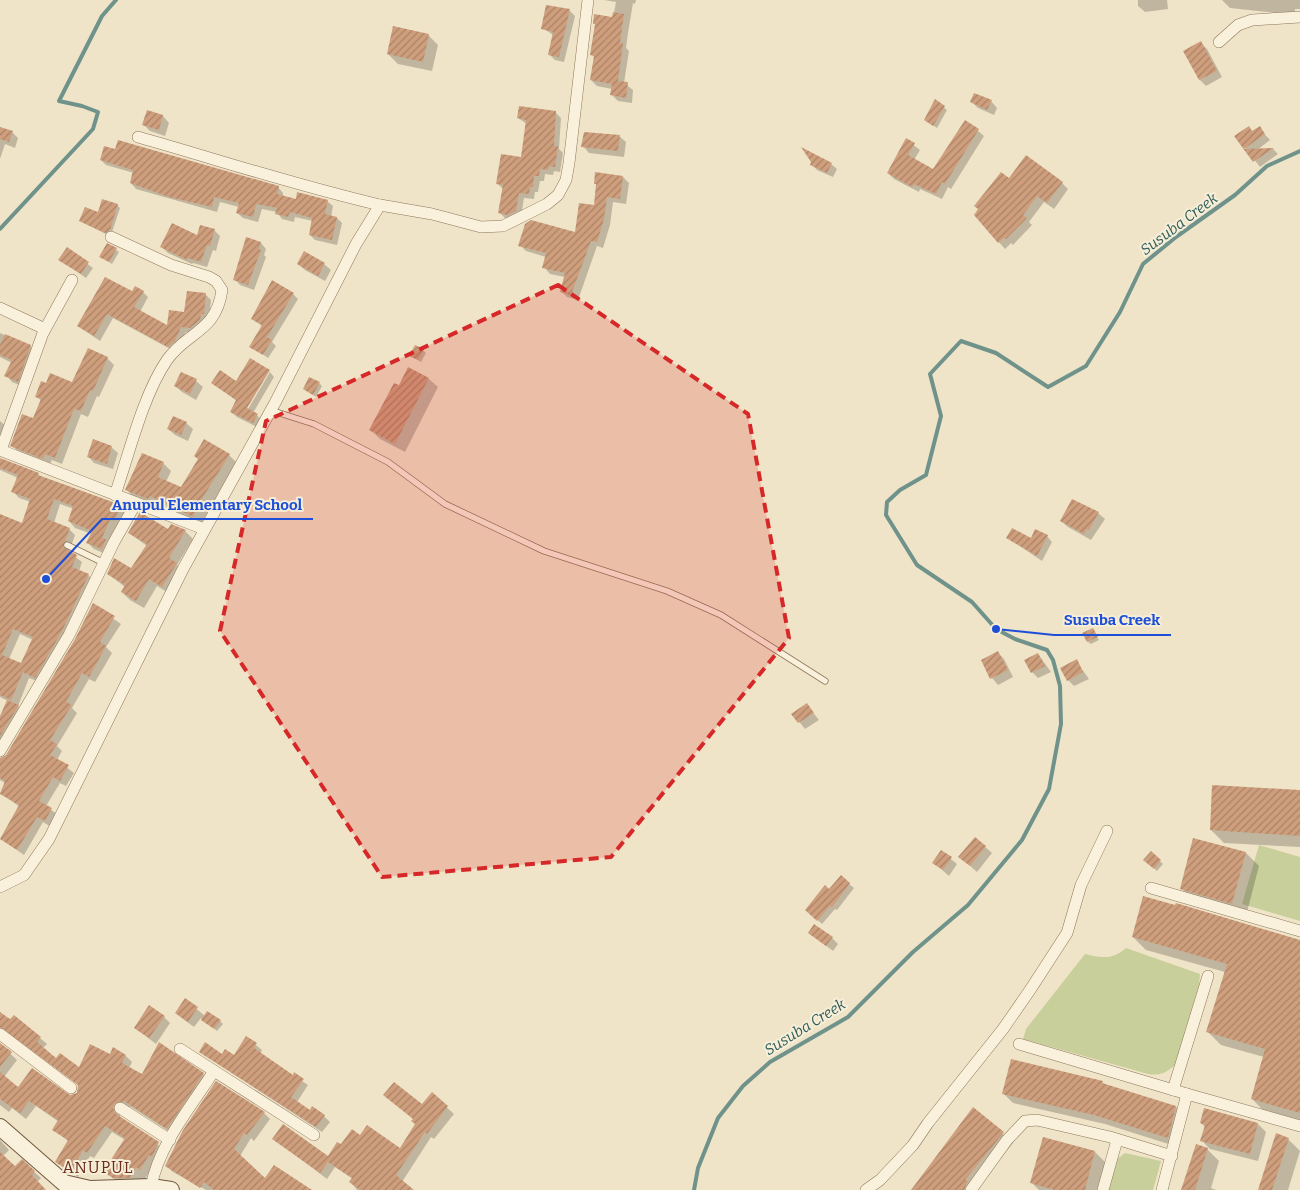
<svg xmlns="http://www.w3.org/2000/svg" width="1300" height="1190" viewBox="0 0 1300 1190" font-family="Bitter,serif">
	<style>
		.grass { fill: #c9cf9b }
		.shadow { fill: #0003; fill-rule: evenodd }
		.lines { fill: none; stroke-linecap: round; stroke-linejoin: round }
		.stream { stroke: #6f938a; stroke-width: 4 }
		.building { fill: url(#building-hatch); fill-rule: evenodd }
		.lane-casing { stroke: #8d765c; stroke-width: 7 }
		.street-casing { stroke: #8d765c; stroke-width: 12 }
		.secondary-casing { stroke: #6f573f; stroke-width: 18 }
		.lane { stroke: #faf1dc; stroke-width: 5.5 }
		.street { stroke: #faf1dc; stroke-width: 11 }
		.secondary { stroke: #faf1dc; stroke-width: 16 }
		.marked { fill: #d62828; fill-opacity: 0.2; stroke: #d62828; stroke-width: 4; stroke-dasharray: 10 6; stroke-linejoin: round }
		.labels { text-anchor: middle; dominant-baseline: central; stroke-width: 4; stroke-linejoin: round; paint-order: stroke }
		.water-label { font-size: 15px; font-style: italic; fill: #2f5d5a; stroke: #f7eed8 }
		.quarter-label { font-size: 16px; letter-spacing: 1px; fill: #6b2e1e; stroke: #f7eed8 }
		.leader { fill: none; stroke: #1d4ed8; stroke-width: 2 }
		.callout-dot { fill: #1d4ed8; stroke: #f7eed8; stroke-width: 2 }
		.callout-label { font-size: 15px; text-anchor: middle; font-weight: bold; fill: #1d4ed8; stroke: #f7eed8; stroke-width: 4; stroke-linejoin: round; paint-order: stroke }
	</style>
	<defs>
		<pattern id="building-hatch" width="6" height="6" patternUnits="userSpaceOnUse" patternTransform="scale(1.25)"><rect width="6" height="6" fill="#cf9f7d"/><path d="M-1 1l2-2M0 6l6-6M5 7l2-2" fill="none" stroke="#a98266"/></pattern>
	</defs>
	<rect width="100%" height="100%" fill="#f0e4c8"/>
	<!-- grass -->
	<g class="grass">
		<polygon points="1259,845 1300,857 1300,921 1242,904"/>
		<path d="M1126 948 1200 974 1199 985 1175 1065C1166 1073 1160 1076 1148 1074L1023 1039 1026 1029 1085 954C1101 958 1113 960 1126 948Z"/>
		<polygon points="1125,1153 1161,1161 1153,1190 1108,1190 1116,1160"/>
	</g>
	<!-- shadow -->
	<g class="shadow">
		<polygon points="604,0 636,0 635,4 633,3 628,33 626,48 629,51 624,83 633,90 632,103 618,101 612,95 612,89 597,86 591,80 595,58 591,54 596,25 594,23 613,18 616,2"/>
		<polygon points="1138,0 1167,0 1168,9 1145,12 1138,6"/>
		<polygon points="1222,0 1300,0 1300,9 1295,9 1295,15 1230,8"/>
		<polygon points="569,10 575,16 564,62 555,60 550,55 553,35 543,28"/>
		<polygon points="428,35 438,45 432,71 398,64 388,54"/>
		<polygon points="1201,43 1207,49 1222,77 1206,86 1200,80 1184,51"/>
		<polygon points="936,101 947,110 937,128 928,122"/>
		<polygon points="991,101 997,108 994,115 978,108 972,102"/>
		<polygon points="147,112 163,116 169,123 165,136 150,131 143,124"/>
		<polygon points="555,112 561,118 559,149 563,153 560,172 554,171 553,175 545,174 544,181 540,181 538,192 535,192 534,199 524,198 521,217 506,219 500,213 503,189 497,183 522,159 527,124 518,118"/>
		<polygon points="966,121 984,136 951,189 948,187 942,199 920,189 919,192 894,179 888,173 907,140 920,150 914,160 934,171"/>
		<polygon points="0,128 12,132 18,138 15,148 5,144 0,159"/>
		<polygon points="1259,128 1270,140 1257,150 1273,149 1278,154 1260,167 1236,136 1253,132"/>
		<polygon points="619,136 626,142 624,157 589,153 583,146"/>
		<polygon points="101,160 278,187 283,193 283,197 297,200 327,201 333,206 331,217 337,218 342,223 337,245 315,240 310,235 313,221 295,217 294,222 282,219 277,212 262,209 258,222 243,218 237,213 239,207 220,202 217,212 136,189 131,183 134,173 106,165"/>
		<polygon points="812,164 831,164 837,169 833,177 817,170"/>
		<polygon points="1001,173 1009,179 1062,183 1068,189 1054,209 1044,202 1029,222 1032,225 1013,245 1011,243 1005,249 975,215 979,209 976,206"/>
		<polygon points="623,177 629,183 626,204 613,202 610,225 603,248 597,246 578,300 567,297 561,291 565,277 550,274 544,267 546,257 526,251 520,245 576,234 595,206 597,186 595,183"/>
		<polygon points="117,205 120,208 112,232 108,235 84,223"/>
		<polygon points="214,230 220,236 216,251 213,250 207,267 193,263 192,264 168,253 162,247"/>
		<polygon points="261,243 266,249 264,255 266,257 254,290 240,285 235,279"/>
		<polygon points="107,244 119,252 112,264 100,256"/>
		<polygon points="67,249 93,268 86,278 60,260"/>
		<polygon points="298,264 324,264 331,270 325,281 305,270"/>
		<polygon points="143,292 148,297 140,312 168,327 205,294 211,300 209,319 196,333 186,332 174,351 113,318 100,341 78,326 132,293"/>
		<polygon points="293,294 298,299 272,342 276,346 268,358 251,346 263,327 253,319"/>
		<polygon points="0,333 30,346 36,353 24,387 12,382 6,375 12,363 0,357"/>
		<polygon points="423,350 426,353 421,362 411,356"/>
		<polygon points="107,358 114,365 99,397 97,396 88,417 81,414 62,464 52,460 50,464 19,452 12,446 34,420 41,401 37,396 47,385 73,383"/>
		<polygon points="270,372 274,377 253,413 263,420 259,428 237,417 231,412 237,401 213,383 237,382 243,413 245,414"/>
		<polygon points="181,373 196,381 203,387 196,400 182,392 175,386"/>
		<polygon points="429,379 438,387 405,452 380,439 371,430 399,387"/>
		<polygon points="319,383 322,386 316,397 304,389"/>
		<polygon points="0,421 9,429 0,452"/>
		<polygon points="186,423 193,429 188,441 175,435 168,429"/>
		<polygon points="111,447 118,453 113,469 94,463 88,456"/>
		<polygon points="229,455 236,462 201,524 157,502 156,506 134,498 127,490 163,463 171,471 166,482 181,489"/>
		<path d="M0 459 38 474 42 478 120 506 126 512 121 527 117 525 109 544 108 555 94 549 88 543 92 534 75 528 69 521 74 509 60 504 54 523 69 529 75 535 69 552 82 562 79 571 88 575 94 581 42 683 29 678 18 706 24 712 0 755V719L8 701 0 697V521L23 525 31 502 19 498 13 491 18 478 0 470ZM20 634 33 640 22 665 9 659Z"/>
		<polygon points="1072,501 1098,513 1105,519 1091,540 1068,527 1061,521"/>
		<polygon points="169,531 185,531 193,539 177,565 183,572 170,594 157,586 144,608 130,600 122,592 125,587 108,574 131,570 147,546 129,533"/>
		<polygon points="1047,536 1052,542 1042,561 1008,538 1031,539"/>
		<polygon points="93,605 121,624 106,647 112,653 104,667 95,682 89,679 72,708 77,713 57,746 62,751 57,760 74,773 66,786 60,783 46,806 58,815 51,827 43,822 24,855 1,839 20,807 0,793 5,783 0,780 0,759 5,758 77,639"/>
		<polygon points="1093,630 1099,640 1091,644 1088,642"/>
		<polygon points="998,653 1004,659 1013,677 998,685 992,678 982,661"/>
		<polygon points="1038,654 1051,672 1038,678 1032,672"/>
		<polygon points="1076,661 1089,679 1074,686 1068,680"/>
		<polygon points="807,705 819,720 805,729 793,714"/>
		<polygon points="1300,792 1300,847 1224,843 1211,830"/>
		<polygon points="975,838 992,853 977,872 960,857"/>
		<polygon points="1194,840 1246,853 1259,866 1246,916 1194,901 1181,888"/>
		<polygon points="941,851 957,864 949,876 933,862"/>
		<polygon points="1151,853 1163,864 1157,871 1145,860"/>
		<polygon points="849,884 854,888 837,910 835,909 822,924 811,914"/>
		<polygon points="809,933 832,938 838,944 833,951"/>
		<polygon points="1133,937 1300,941 1300,1122 1265,1112 1252,1099 1264,1057 1221,1045 1208,1032 1225,972 1146,950"/>
		<polygon points="186,1000 205,1016 220,1021 223,1024 217,1031 201,1018 194,1027 183,1019 176,1013"/>
		<polygon points="0,1014 10,1021 14,1016 47,1044 43,1048 56,1060 79,1069 110,1055 126,1056 132,1062 129,1068 142,1076 203,1074 209,1080 173,1134 131,1107 120,1110 120,1118 165,1150 142,1183 121,1184 105,1172 125,1140 112,1132 94,1158 90,1156 78,1177 57,1162 68,1141 54,1130 59,1122 36,1106 26,1119 12,1108 9,1112 0,1105 0,1044 17,1060 4,1077 19,1088 74,1096 78,1093 79,1085 12,1034 0,1032"/>
		<polygon points="164,1017 170,1023 156,1044 135,1028"/>
		<polygon points="247,1038 262,1050 260,1054 308,1085 297,1102 310,1111 324,1116 330,1122 322,1132 200,1052 234,1056"/>
		<polygon points="1102,1082 1106,1085 1176,1107 1185,1117 1178,1147 1105,1124 1013,1103 1004,1094"/>
		<polygon points="432,1094 454,1114 434,1139 431,1137 402,1182 412,1190 357,1190 351,1182 353,1179 335,1167 327,1179 274,1139 328,1158 341,1146 360,1136 400,1150 417,1124 414,1119 385,1095 422,1106"/>
		<polygon points="974,1109 1013,1143 975,1190 912,1190"/>
		<polygon points="1204,1110 1258,1124 1266,1132 1258,1161 1210,1149 1202,1141 1205,1127 1201,1123"/>
		<polygon points="264,1113 270,1119 254,1141 251,1138 240,1156 266,1179 309,1190 206,1190 173,1172 167,1166"/>
		<polygon points="1044,1139 1095,1152 1108,1165 1101,1190 1039,1190 1032,1183"/>
		<polygon points="1288,1139 1300,1151 1288,1190 1260,1190"/>
		<polygon points="0,1140 9,1150 3,1156 15,1168 22,1161 41,1178 37,1182 44,1190 0,1190"/>
		<polygon points="1207,1149 1219,1161 1211,1188 1216,1190 1183,1190"/>
	</g>
	<g class="lines">
		<!-- stream -->
		<g class="stream">
			<polyline points="0,229 93,129 98,112 82,106 59,101 102,16 116,0"/>
			<polyline points="694,1190 698,1168 718,1118 743,1086 770,1062 848,1017 913,952 968,905 1022,840 1049,789 1061,724 1060,686 1053,660 1047,650 1015,639 996,629 972,602 917,565 886,515 887,502 900,490 926,475 941,416 930,374 961,341 996,353 1048,387 1086,366 1120,312 1143,264 1176,237 1235,195 1267,166 1300,151"/>
		</g>
	</g>
	<!-- building -->
	<g class="building">
		<polygon points="546,5 570,9 559,57 548,55 553,32 541,29"/>
		<polygon points="613,12 624,14 620,43 623,43 618,81 628,82 626,98 610,95 612,84 590,80 594,56 590,55 595,24 593,24 594,14 612,17"/>
		<polygon points="393,26 429,34 423,62 387,54"/>
		<polygon points="1201,41 1217,71 1199,80 1183,51"/>
		<polygon points="974,93 992,100 987,110 970,102"/>
		<polygon points="935,99 945,106 933,126 924,120"/>
		<polygon points="519,106 556,111 554,146 558,146 555,167 549,166 548,170 540,169 539,176 534,176 533,187 530,187 529,194 519,193 516,211 508,215 498,213 503,185 496,184 501,154 521,157 526,120 517,118"/>
		<polygon points="147,110 163,115 159,130 142,125"/>
		<polygon points="965,120 979,129 945,184 942,182 936,194 914,184 912,187 887,173 906,138 915,143 908,155 933,169"/>
		<polygon points="1249,126 1252,131 1260,126 1265,134 1244,149 1274,148 1253,162 1234,136"/>
		<polygon points="0,127 13,131 9,142 0,139"/>
		<polygon points="584,132 620,135 618,151 581,147"/>
		<polygon points="118,140 279,186 277,194 296,199 297,192 328,200 325,214 337,217 332,240 309,235 312,218 290,212 288,217 275,214 277,208 256,204 253,217 236,213 239,203 214,197 212,207 169,197 130,183 133,170 100,160 104,146 115,149"/>
		<polygon points="801,147 832,163 827,173 810,165 811,162"/>
		<polygon points="1026,155 1063,182 1047,203 1037,196 1023,215 1027,218 1006,239 1004,238 998,243 974,215 978,209 974,206 1001,172 1009,178"/>
		<polygon points="595,172 623,176 620,199 607,197 604,219 597,242 591,241 571,295 560,292 565,273 542,268 546,253 518,246 525,224 531,220 575,232 579,203 594,205 596,184 594,184"/>
		<polygon points="102,199 118,204 110,230 105,233 79,221 85,207 98,212"/>
		<polygon points="172,223 197,235 200,225 215,229 210,246 207,245 201,262 188,258 187,260 160,247"/>
		<polygon points="246,237 261,242 259,249 261,250 248,285 233,280"/>
		<polygon points="107,243 117,248 109,262 99,257"/>
		<polygon points="67,247 89,262 81,274 58,260"/>
		<polygon points="304,251 325,263 318,276 297,264"/>
		<polygon points="105,277 132,291 135,286 144,291 134,307 167,325 169,310 184,312 187,291 206,293 204,314 201,314 200,320 190,328 181,327 175,341 168,347 107,314 94,336 77,326"/>
		<polygon points="272,280 294,293 267,337 272,340 263,355 249,347 262,325 251,319"/>
		<polygon points="5,334 31,345 18,382 4,376 12,360 0,355 0,345"/>
		<polygon points="415,345 424,349 418,360 409,356"/>
		<polygon points="88,348 108,357 93,391 90,390 81,411 74,409 55,458 45,454 43,459 10,446 22,414 33,418 41,399 35,397 41,381 46,383 50,373 72,382"/>
		<polygon points="250,358 270,370 247,408 258,414 253,423 230,412 236,400 211,383 220,370 236,381"/>
		<polygon points="408,367 429,378 395,444 369,430 394,383 399,385"/>
		<polygon points="181,372 197,379 190,394 174,386"/>
		<polygon points="309,377 320,382 313,395 303,389"/>
		<polygon points="173,416 187,422 181,435 167,429"/>
		<polygon points="93,439 112,446 107,464 87,457"/>
		<polygon points="204,439 230,454 200,502 193,517 150,496 148,499 125,490 142,453 164,462 158,477 181,487 198,459 194,456"/>
		<path d="M0 458 39 473 38 475 121 505 114 521 110 520 102 538 106 539 102 549 86 543 92 531 68 521 73 506 54 499 47 519 70 528 63 547 77 555 72 567 89 574 62 631 35 678 23 672 11 700 0 695V514L22 523 30 499 11 492 18 475 0 468ZM13 629 33 637 21 663 2 655Z"/>
		<polygon points="1072,499 1099,512 1089,530 1087,529 1084,534 1060,521"/>
		<polygon points="140,512 168,529 171,524 186,530 169,558 177,563 162,587 149,579 136,601 121,592 125,585 107,574 114,558 131,568 147,544 128,533"/>
		<polygon points="1012,528 1031,538 1035,529 1048,535 1037,556 1006,538"/>
		<polygon points="93,603 115,616 100,642 106,646 98,661 89,677 82,673 66,702 72,705 50,740 57,744 50,755 69,765 60,781 53,777 39,801 52,808 45,821 37,817 17,850 0,839 19,805 0,794 5,781 0,778 0,758 6,755 75,639"/>
		<polygon points="1093,628 1098,637 1087,642 1082,633"/>
		<polygon points="998,651 1008,670 990,679 981,660"/>
		<polygon points="1038,653 1045,666 1031,673 1024,660"/>
		<polygon points="1077,659 1083,672 1067,681 1060,668"/>
		<polygon points="7,700 19,705 0,736 0,716"/>
		<polygon points="807,703 814,713 798,723 791,714"/>
		<polygon points="1212,785 1300,790 1300,836 1210,830"/>
		<polygon points="975,837 986,846 970,866 958,857"/>
		<polygon points="1193,838 1246,852 1232,904 1180,889"/>
		<polygon points="941,850 952,857 943,870 932,863"/>
		<polygon points="1151,851 1161,860 1154,869 1143,860"/>
		<polygon points="841,875 850,883 832,907 830,906 817,921 805,910 825,885 829,889"/>
		<polygon points="1143,896 1175,905 1176,903 1300,940 1300,1113 1251,1099 1265,1049 1206,1032 1227,964 1132,937"/>
		<polygon points="814,924 833,937 826,946 808,933"/>
		<polygon points="185,998 198,1007 188,1022 175,1013"/>
		<polygon points="149,1005 165,1016 149,1038 134,1028"/>
		<polygon points="207,1011 221,1020 214,1029 201,1020"/>
		<polygon points="0,1012 10,1019 14,1015 41,1037 37,1042 56,1058 60,1053 79,1067 90,1044 110,1054 113,1047 126,1055 122,1063 142,1074 159,1042 204,1073 167,1129 124,1101 114,1104 113,1108 116,1114 159,1142 152,1157 149,1155 140,1170 136,1167 130,1178 113,1178 103,1172 125,1138 105,1126 87,1153 83,1150 71,1172 55,1162 68,1140 52,1130 58,1120 29,1101 20,1113 0,1099 0,1072 18,1087 32,1068 70,1095 77,1093 78,1085 0,1027"/>
		<polygon points="246,1036 257,1043 254,1048 293,1075 294,1072 304,1079 291,1097 310,1110 312,1106 325,1115 316,1127 199,1052 205,1042 222,1054 225,1049 234,1055"/>
		<polygon points="0,1043 12,1052 0,1067"/>
		<polygon points="1011,1059 1103,1081 1102,1083 1176,1106 1168,1138 1094,1115 1002,1094"/>
		<polygon points="216,1081 265,1112 247,1135 244,1133 234,1149 265,1178 274,1165 312,1190 214,1190 204,1182 200,1188 165,1166 183,1130"/>
		<polygon points="394,1082 422,1104 432,1092 448,1106 427,1134 425,1132 396,1175 414,1190 360,1190 349,1182 352,1178 328,1162 320,1173 272,1139 283,1124 328,1156 337,1142 341,1144 352,1129 360,1135 367,1125 400,1148 415,1124 411,1121 413,1119 383,1095"/>
		<polygon points="973,1107 1004,1132 965,1180 968,1181 964,1190 911,1190"/>
		<polygon points="1204,1108 1258,1123 1250,1154 1200,1141 1205,1125 1200,1123"/>
		<polygon points="1276,1133 1289,1138 1272,1190 1258,1190"/>
		<polygon points="1043,1137 1095,1151 1085,1190 1055,1190 1030,1183"/>
		<polygon points="1196,1144 1208,1148 1195,1190 1181,1190"/>
		<polygon points="0,1152 15,1166 22,1159 35,1171 32,1175 46,1190 0,1190"/>
	</g>
	<g class="lines">
		<defs>
			<g id="lane">
				<polyline points="270,410 314,424 388,462 445,504 544,551 667,591 721,615 825,681"/>
				<polyline points="67,545 104,563"/>
			</g>
			<g id="street">
				<polyline points="1219,42 1238,25 1252,20 1300,17"/>
				<path d="M138 137C219 160 298 186 380 205"/>
				<path d="M111 237 171 265 209 277 216 281 222 290C216 333 187 331 167 360 143 395 129 454 115 495"/>
				<polyline points="0,308 45,329"/>
				<polyline points="0,450 204,529"/>
				<polyline points="1,450 43,333 72,280"/>
				<polyline points="0,751 69,635 114,542 136,503"/>
				<polyline points="0,887 24,875 49,839 183,569 276,401 356,244 380,205 432,214 481,227 503,226 547,204 558,195 566,180 569,163 588,0"/>
				<polyline points="1151,888 1300,931"/>
				<polyline points="0,1034 71,1088"/>
				<polyline points="1019,1044 1187,1094"/>
				<polyline points="180,1049 314,1135"/>
				<polyline points="1173,1090 1208,976"/>
				<polyline points="120,1108 170,1140"/>
				<path d="M151 1187C159 1144 191 1107 214 1071"/>
				<polyline points="866,1190 880,1180 913,1145 928,1123 1003,1029 1030,990 1067,933 1081,885 1107,831"/>
				<polyline points="971,1190 1007,1140 1025,1121 1037,1120 1110,1137 1172,1156"/>
				<polyline points="1103,1190 1117,1140"/>
				<polyline points="1162,1190 1187,1094 1300,1126"/>
			</g>
			<polyline id="secondary" points="0,1127 64,1183 90,1189 151,1187 171,1190"/>
		</defs>
		<!-- lane casing -->
		<use href="#lane" class="lane-casing"/>
		<!-- street casing -->
		<use href="#street" class="street-casing"/>
		<!-- secondary casing -->
		<use href="#secondary" class="secondary-casing"/>
		<!-- lane -->
		<use href="#lane" class="lane"/>
		<!-- street -->
		<use href="#street" class="street"/>
		<!-- secondary -->
		<use href="#secondary" class="secondary"/>
	</g>
	<!-- marked area -->
	<path class="marked" d="M558 285 748 414 789 638 611 857 382 877 220 631 266 421Z"/>
	<g class="labels">
		<!-- water labels -->
		<g class="water-label">
			<text transform="translate(1179 224) rotate(-37)">Susuba Creek</text>
			<text transform="translate(805 1027) rotate(-32)">Susuba Creek</text>
		</g>
		<!-- quarter labels -->
		<g class="quarter-label">
			<text x="98" y="1167">ANUPUL</text>
		</g>
	</g>
	<!-- callouts -->
	<path class="leader" d="M46 579L102 519H313M996 629L1054 635H1171"/>
	<g class="callout-dot">
		<circle cx="46" cy="579" r="5"/>
		<circle cx="996" cy="629" r="5"/>
	</g>
	<g class="callout-label">
		<text x="207" y="510">Anupul Elementary School</text>
		<text x="1112" y="625">Susuba Creek</text>
	</g>
</svg>
